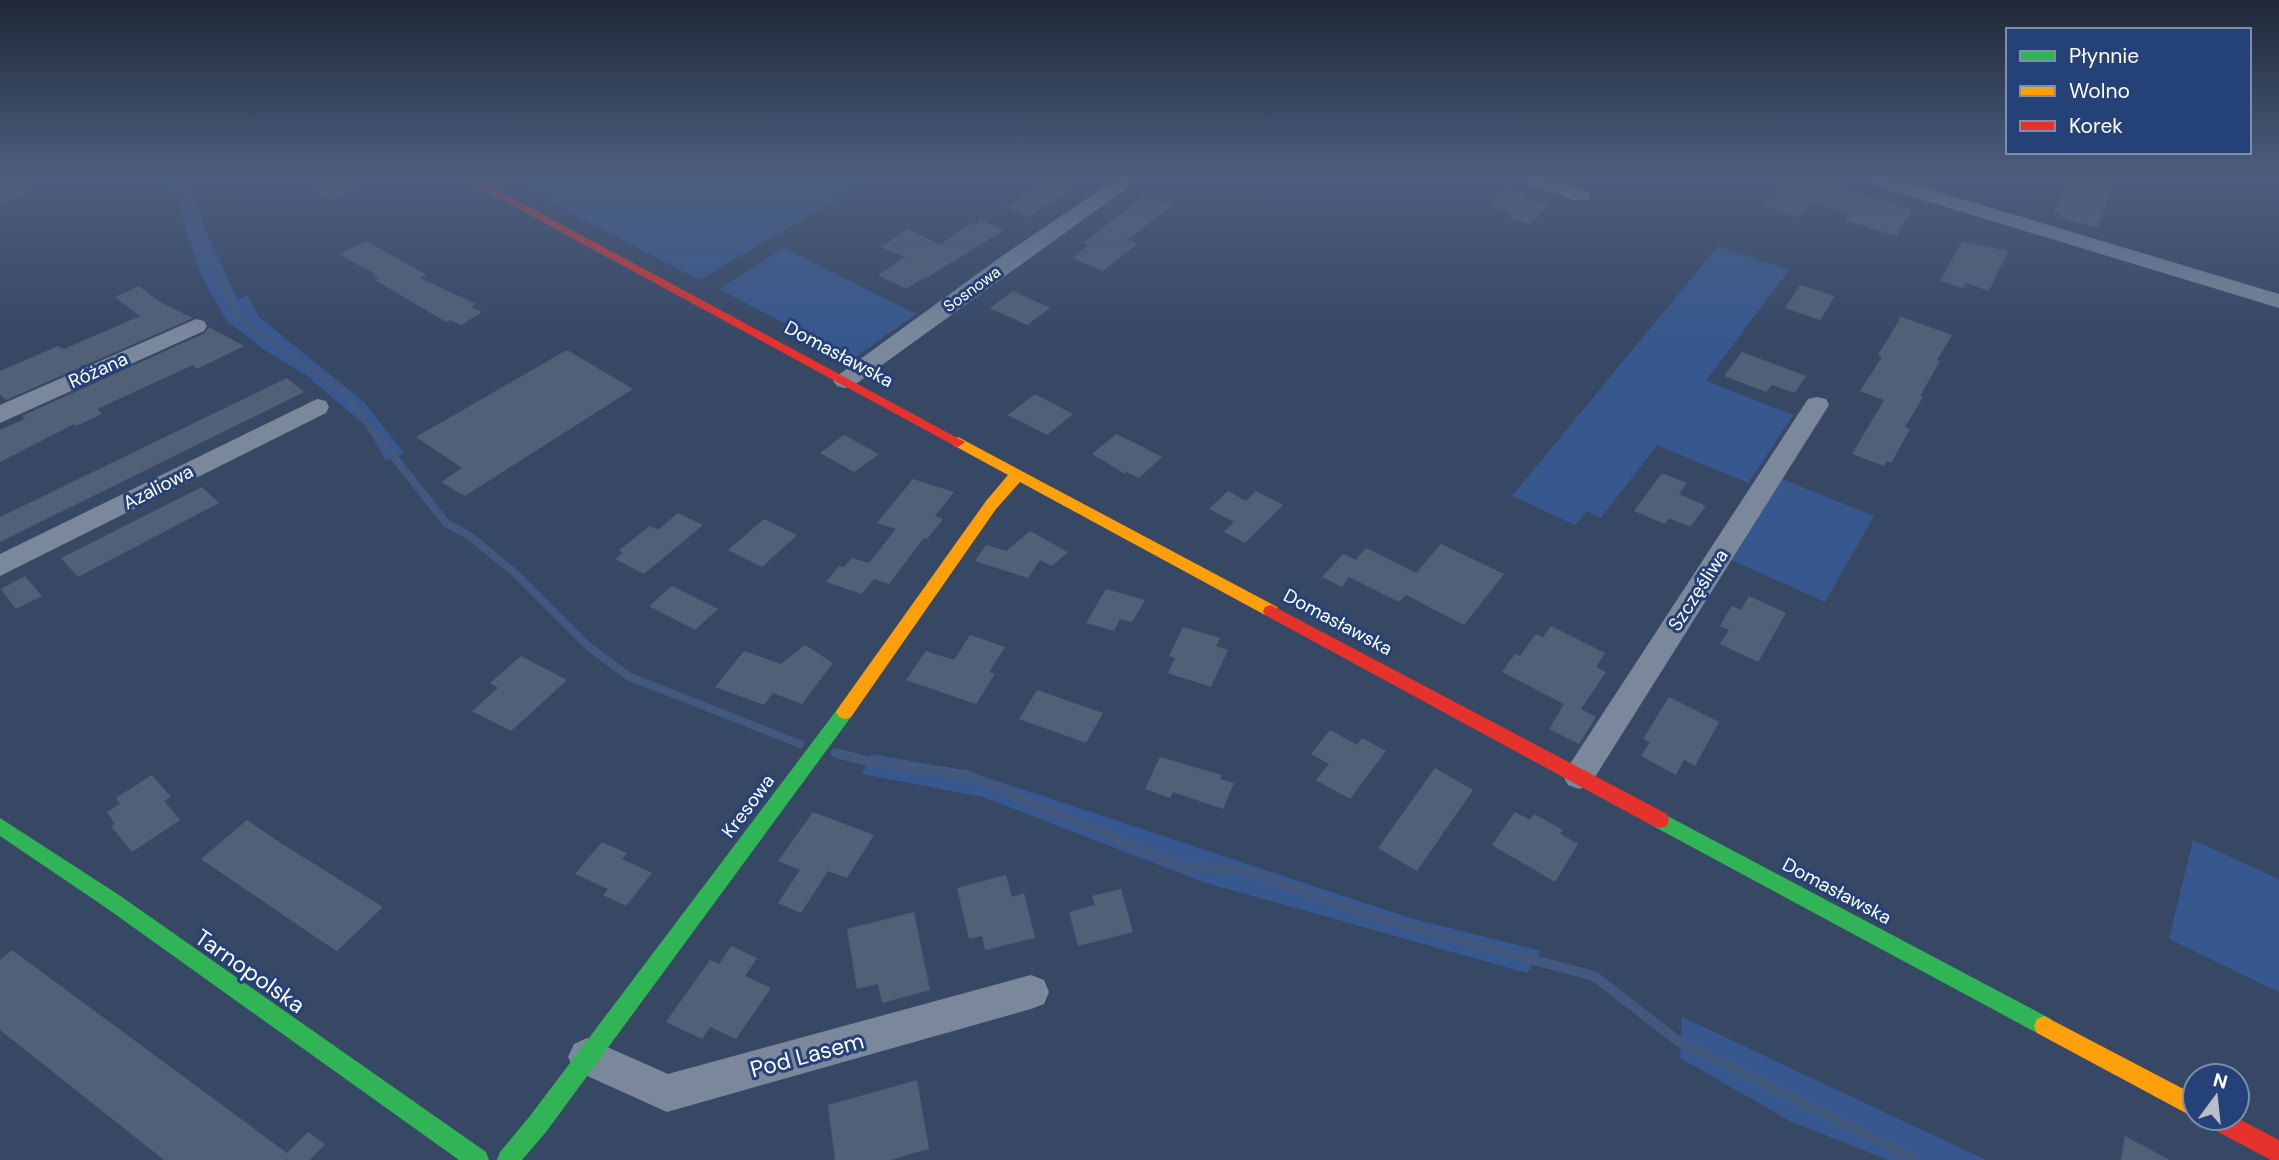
<svg xmlns="http://www.w3.org/2000/svg" width="2279" height="1160" viewBox="0 0 2279 1160" font-family="'DM Sans',sans-serif">
	<style>
		.green { fill: #37588f }
		.lines { fill: none; stroke-linecap: round; stroke-linejoin: round }
		.stream-far2 { stroke: #42587e; stroke-width: 6 }
		.stream-far1 { stroke: #42587e; stroke-width: 8 }
		.stream { stroke: #42587e; stroke-width: 10 }
		.building { fill: #526077 }
		.street { fill: #7b889c; fill-rule: evenodd }
		.fast { fill: #30b455; fill-rule: evenodd }
		.slow { fill: #ff9f0a; fill-rule: evenodd }
		.jam { fill: #e5322d; fill-rule: evenodd }
		.labels { text-anchor: middle; dominant-baseline: central; stroke-width: 6; stroke-linejoin: round; paint-order: stroke }
		.far-street-label { font-size: 16px; fill: #fff; stroke: #244278 }
		.street-label { font-size: 19px; fill: #fff; stroke: #244278 }
		.near-street-label { font-size: 23px; fill: #fff; stroke: #244278 }
	</style>
	<rect width="100%" height="100%" fill="#374865"/>
	<!-- green -->
	<g class="green">
		<polygon points="145,175 169,175 192,192 205,230 238,300 248,295 259,317 364,402 404,453 386,461 366,426 306,375 266,351 226,320 200,273 176,196"/>
		<polygon points="515,175 879,175 699,280 506,179"/>
		<polygon points="1718,246 1789,270 1706,381 1793,415 1748,483 1657,445 1601,518 1587,511 1575,525 1512,496"/>
		<polygon points="784,248 916,314 853,359 719,289"/>
		<polygon points="1782,479 1874,516 1825,602 1732,560"/>
		<polygon points="872,754 967,771 1413,919 1541,951 1527,973 1203,882 983,797 862,774"/>
		<polygon points="2193,840 2279,879 2279,992 2169,939"/>
		<polygon points="1682,1017 1986,1160 1888,1160 1790,1121 1680,1058"/>
	</g>
	<g class="lines">
		<!-- stream-far2 -->
		<polyline class="stream-far2" points="159,175 187,193 195,228 239,319 343,392 374,431"/>
		<!-- stream-far1 -->
		<polyline class="stream-far1" points="372,429 446,523 470,536 516,574 588,646 628,676 800,744"/>
		<!-- stream -->
		<polyline class="stream" points="836,753 871,762 966,775 1183,867 1238,869 1388,921 1594,976 1678,1041 1916,1160"/>
	</g>
	<!-- building -->
	<g class="building">
		<polygon points="286,175 340,175 362,186 332,200"/>
		<polygon points="1006,175 1089,175 1029,217 1006,207 1035,188"/>
		<polygon points="1805,175 1825,183 1912,210 1896,236 1845,220 1849,214 1812,202 1800,217 1764,206 1784,182 1796,186"/>
		<polygon points="2071,175 2092,175 2116,182 2097,228 2060,217 2061,214 2053,212"/>
		<polygon points="11,178 33,190 0,204 0,183"/>
		<polygon points="1508,187 1528,194 1524,198 1548,206 1530,224 1509,217 1512,214 1488,206"/>
		<polygon points="1144,196 1172,206 1127,240 1137,244 1103,271 1072,258 1089,245 1083,243"/>
		<polygon points="981,220 1004,230 923,280 921,279 906,289 878,275 905,257 881,247 908,229 940,245 972,223 975,225"/>
		<polygon points="366,241 427,275 420,278 476,304 471,307 482,312 461,325 450,320 446,322 375,280 379,278 373,275 375,274 339,254"/>
		<polygon points="1962,241 2008,251 1989,291 1966,283 1963,288 1940,281"/>
		<polygon points="1800,285 1835,296 1820,320 1785,308"/>
		<polygon points="139,286 160,302 193,318 6,400 0,394 0,371 58,346 64,349 140,316 115,297"/>
		<polygon points="1013,291 1050,308 1027,325 990,308"/>
		<polygon points="1899,316 1952,335 1937,360 1940,361 1920,396 1923,397 1905,427 1910,429 1891,463 1887,461 1884,466 1852,454 1884,400 1860,391 1882,357 1878,355 1900,319"/>
		<polygon points="209,327 244,346 197,369 193,365 97,409 102,414 76,426 74,424 0,462 0,430 25,419 22,416 205,333"/>
		<polygon points="567,350 633,389 465,496 441,482 462,468 416,437"/>
		<polygon points="1742,352 1806,376 1795,393 1772,385 1766,392 1724,376"/>
		<polygon points="287,378 304,392 0,542 0,517"/>
		<polygon points="1035,394 1073,414 1047,435 1008,415"/>
		<polygon points="1116,434 1137,444 1162,457 1139,478 1127,472 1125,474 1092,454"/>
		<polygon points="844,435 879,454 854,472 820,453"/>
		<polygon points="1662,473 1687,483 1679,494 1706,506 1690,527 1669,518 1665,524 1634,511"/>
		<polygon points="913,479 954,492 935,516 943,519 927,539 924,538 889,584 874,579 862,594 826,582 839,566 844,567 852,558 869,563 896,529 877,523"/>
		<polygon points="202,487 219,503 78,577 61,558"/>
		<polygon points="1228,491 1246,501 1256,491 1283,505 1245,543 1224,532 1234,522 1209,509"/>
		<polygon points="678,513 703,525 644,574 615,559 623,553 619,550 650,526 658,530"/>
		<polygon points="764,519 797,535 762,567 728,550"/>
		<polygon points="1030,531 1068,552 1052,566 1040,560 1028,578 975,561 986,545 1006,551"/>
		<polygon points="1441,544 1504,574 1464,625 1406,595 1399,602 1349,577 1342,587 1322,577 1343,554 1356,560 1366,548 1416,573"/>
		<polygon points="25,576 42,596 16,609 1,589"/>
		<polygon points="672,586 718,609 695,630 649,606"/>
		<polygon points="1106,589 1145,600 1132,622 1120,619 1114,631 1086,623"/>
		<polygon points="1749,596 1786,613 1758,662 1720,644 1729,630 1720,626 1726,615 1732,606 1741,610"/>
		<polygon points="1551,626 1605,653 1596,667 1606,672 1581,709 1596,717 1579,744 1549,729 1564,704 1502,672 1515,654 1520,656 1536,634 1543,637"/>
		<polygon points="1183,627 1220,638 1216,646 1228,650 1211,687 1168,673 1175,658 1169,656"/>
		<polygon points="970,635 1005,647 989,672 995,674 976,704 906,680 926,651 954,660"/>
		<polygon points="805,645 833,663 802,704 773,693 764,705 715,687 744,651 781,664"/>
		<polygon points="521,656 567,680 511,731 472,711 498,688 490,683"/>
		<polygon points="1037,690 1103,713 1086,743 1019,719"/>
		<polygon points="1669,697 1719,722 1695,766 1684,760 1676,775 1641,756 1650,742 1643,739"/>
		<polygon points="1330,730 1357,745 1362,738 1386,751 1350,799 1316,780 1329,764 1311,754"/>
		<polygon points="1160,757 1222,775 1220,779 1234,783 1223,809 1173,792 1170,798 1145,789"/>
		<polygon points="1435,768 1473,790 1417,871 1378,848"/>
		<polygon points="152,775 171,797 164,801 180,820 132,852 111,826 115,824 107,812 120,804 116,798"/>
		<polygon points="813,812 874,835 847,878 828,871 801,913 778,903 800,870 778,861"/>
		<polygon points="1515,812 1530,820 1534,814 1563,830 1560,834 1578,844 1555,882 1492,845"/>
		<polygon points="247,820 276,840 383,907 337,951 317,938 201,859"/>
		<polygon points="602,842 627,853 622,859 652,873 626,906 603,895 608,889 575,874"/>
		<polygon points="1006,875 1012,897 1024,893 1035,938 985,950 982,936 969,939 957,888"/>
		<polygon points="1121,889 1133,932 1078,946 1069,912 1095,905 1092,896"/>
		<polygon points="914,912 930,990 882,1003 878,984 857,989 847,929"/>
		<polygon points="731,946 757,958 745,976 771,988 736,1039 710,1027 702,1039 666,1022 710,960 719,964"/>
		<polygon points="12,950 287,1153 308,1132 325,1144 310,1160 164,1160 0,1030 0,960"/>
		<polygon points="917,1080 929,1149 890,1160 835,1160 828,1105"/>
		<polygon points="2125,1136 2170,1160 2121,1160"/>
	</g>
	<g class="lines">
		<!-- street -->
		<g class="street">
			<polygon points="1122,175 1145,175 853,386 845,388 837,386 833,381 837,376 1002,256"/>
			<polygon points="1507,175 1537,175 1588,192 1591,196 1588,200 1574,200 1510,179"/>
			<polygon points="1851,175 1882,175 2279,294 2279,308 1854,179"/>
			<polygon points="196,319 204,321 207,326 204,331 0,423 0,405"/>
			<polygon points="1817,397 1826,399 1829,405 1590,785 1579,789 1568,785 1563,776 1568,767 1808,399"/>
			<polygon points="317,399 326,401 329,407 326,413 0,576 0,554"/>
			<polygon points="1031,975 1044,980 1049,992 1044,1004 1031,1009 667,1112 574,1070 568,1057 574,1044 587,1038 668,1074"/>
		</g>
		<!-- fast -->
		<g class="fast">
			<polygon points="845,705 851,707 854,712 851,717 546,1132 522,1160 497,1160 500,1152 530,1116 839,707"/>
			<polygon points="1660,812 2051,1019 2054,1026 2051,1033 2044,1036 2037,1033 1653,826 1651,820 1653,814"/>
			<polygon points="0,818 119,895 486,1152 489,1160 459,1160 105,907 0,836"/>
		</g>
		<!-- slow -->
		<g class="slow">
			<polygon points="958,437 1277,607 1279,611 1277,615 1265,615 1020,482 996,509 851,717 845,719 839,717 836,712 839,707 986,501 1008,475 953,445 951,442"/>
			<polygon points="2044,1016 2195,1095 2195,1118 2037,1033 2034,1026 2037,1019"/>
		</g>
		<!-- jam -->
		<g class="jam">
			<polygon points="456,175 470,175 965,442 958,447 953,445"/>
			<polygon points="1271,605 1667,814 1669,820 1667,826 1660,828 1653,826 1265,615 1263,611 1265,607"/>
			<polygon points="2204,1118 2237,1118 2279,1140 2279,1160 2271,1160 2207,1126"/>
		</g>
	</g>
	<!-- sky -->
	<linearGradient id="sky" x2="0" y2="1"><stop stop-color="#1e2838"/><stop offset="0.52" stop-color="#4d5e7e"/><stop offset="1" stop-color="#4d5e7e" stop-opacity="0"/></linearGradient>
	<rect width="2279" height="338" fill="url(#sky)"/>
	<g class="labels">
		<!-- far-street labels -->
		<g class="far-street-label">
			<text transform="translate(972 289) rotate(-36)">Sosnowa</text>
		</g>
		<!-- street labels -->
		<g class="street-label">
			<text transform="translate(839 354) rotate(28)">Domasławska</text>
			<text transform="translate(98 370) rotate(-24)">Różana</text>
			<text transform="translate(158 487) rotate(-27)">Azaliowa</text>
			<text transform="translate(1698 590) rotate(-57)">Szczęśliwa</text>
			<text transform="translate(1338 622) rotate(28)">Domasławska</text>
			<text transform="translate(748 806) rotate(-53)">Kresowa</text>
			<text transform="translate(1837 891) rotate(28)">Domasławska</text>
		</g>
		<!-- near-street labels -->
		<g class="near-street-label">
			<text transform="translate(250 971) rotate(35)">Tarnopolska</text>
			<text transform="translate(807 1055) rotate(-15)">Pod Lasem</text>
		</g>
	</g>
	<!-- legend -->
	<rect x="2006" y="28" width="245" height="126" fill="#244278" stroke="#7c8eae" stroke-width="2"/>
	<rect x="2020" y="51" width="35" height="10" fill="#30b455" stroke="#7c8eae" stroke-width="2"/>
	<text x="2069" y="63" font-size="21" fill="#ffffff">Płynnie</text>
	<rect x="2020" y="86" width="35" height="10" fill="#ff9f0a" stroke="#7c8eae" stroke-width="2"/>
	<text x="2069" y="98" font-size="21" fill="#ffffff">Wolno</text>
	<rect x="2020" y="121" width="35" height="10" fill="#e5322d" stroke="#7c8eae" stroke-width="2"/>
	<text x="2069" y="133" font-size="21" fill="#ffffff">Korek</text>
	<!-- north arrow -->
	<g transform="translate(2216 1097) rotate(15)"><circle r="33" fill="#244278" stroke="#7c8eae" stroke-width="2"/>
	<path d="M0-5L12 26L0 18L-12 26Z" fill="#b9bfc9"/>
	<text y="-10" font-size="19" font-weight="bold" text-anchor="middle" fill="#ffffff">N</text>
	</g>
</svg>
